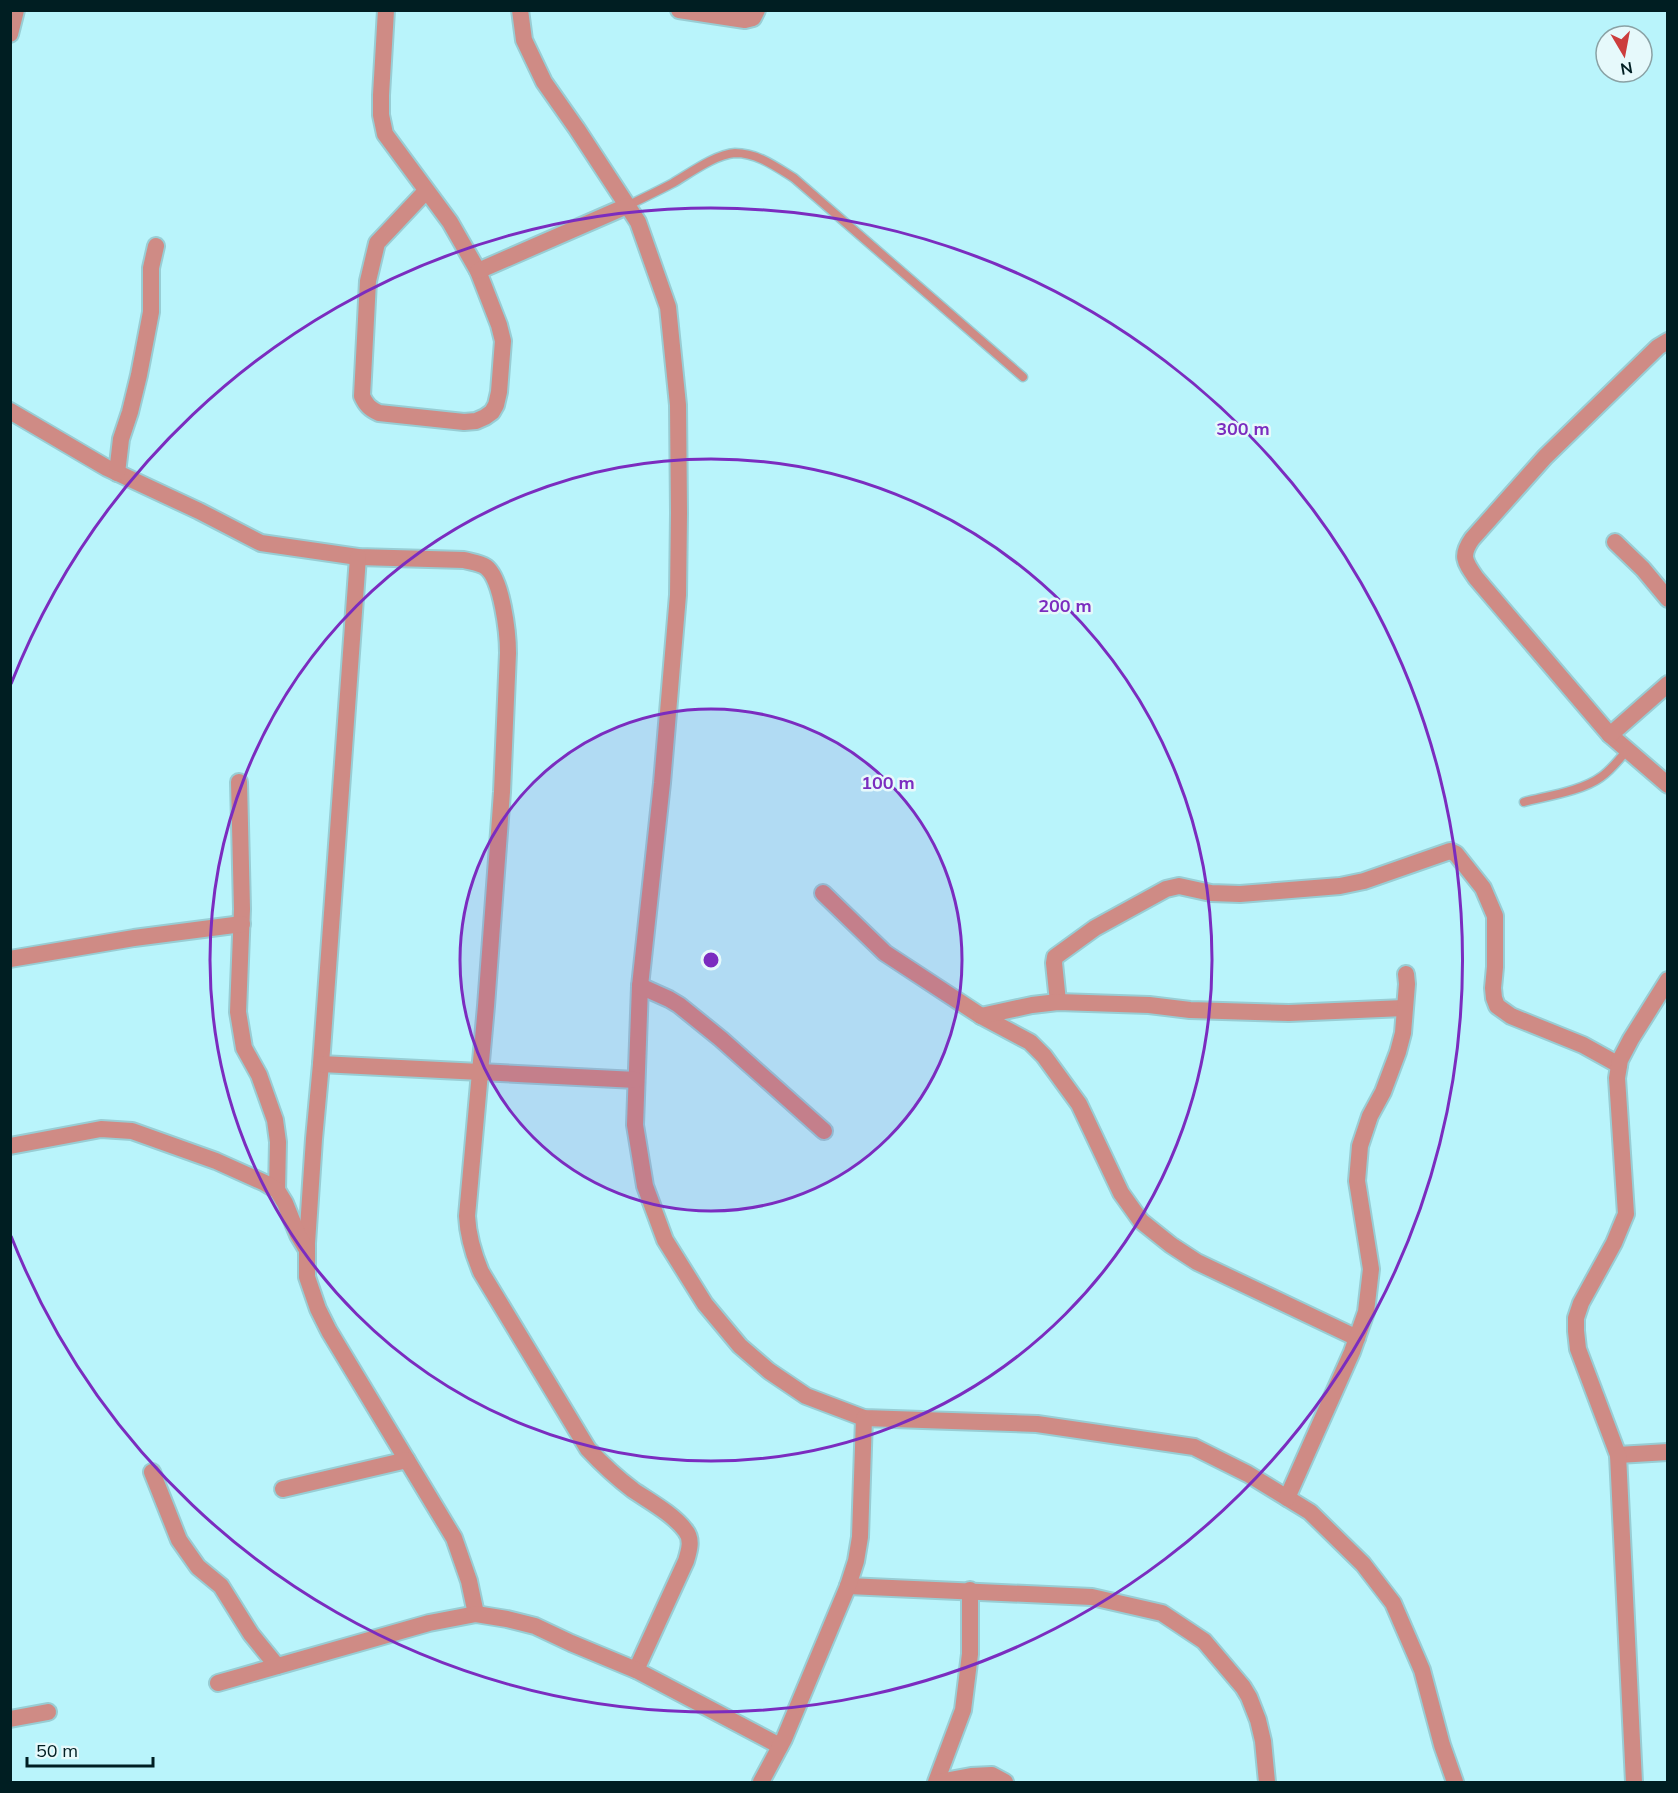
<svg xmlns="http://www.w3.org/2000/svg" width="1678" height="1793" viewBox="0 0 1678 1793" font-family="Mulish,sans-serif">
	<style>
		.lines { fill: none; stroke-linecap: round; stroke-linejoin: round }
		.lane-casing { stroke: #98cdd4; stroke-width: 11 }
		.street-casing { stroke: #98cdd4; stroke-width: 20 }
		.lane { stroke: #cf8b85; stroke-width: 8 }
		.street { stroke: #cf8b85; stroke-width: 16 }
		.ring { fill: none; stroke: #7b2cbf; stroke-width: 3 }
		.centre { fill: #7b2cbf; stroke: #e6f9fb; stroke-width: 3 }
		.ring-label { font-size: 18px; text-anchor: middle; font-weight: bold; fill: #7b2cbf; stroke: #e6f9fb; stroke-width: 5; stroke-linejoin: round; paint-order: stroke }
	</style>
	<rect width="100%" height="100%" fill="#b9f4fb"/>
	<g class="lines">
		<defs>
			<g id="lane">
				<path d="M627 206C643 198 658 191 673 183 690 173 716 154 735 153 758 153 776 167 794 178L1023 377"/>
				<path d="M1524 802C1547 796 1582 791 1601 777 1611 770 1619 760 1627 750"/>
			</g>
			<g id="street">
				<path d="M386 10 381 95V115L385 134 450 222 478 271 499 325 503 341 499 392 496 405 492 412 485 417 476 421 464 422 379 413C370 409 366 405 362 396L368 281 377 243 426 191"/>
				<polyline points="520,10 524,40 544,82 577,129 638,222 668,307 678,405 679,513 678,595 662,783 640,986 635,1125 645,1186 665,1240 705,1304 740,1346 769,1371 806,1396 864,1418 1037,1424 1194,1447 1248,1474 1310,1512 1363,1564 1393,1603 1422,1670 1442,1745 1455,1782"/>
				<polyline points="679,10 745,20 753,18 757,10"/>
				<polyline points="10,34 16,10"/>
				<polyline points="478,271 627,206"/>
				<path d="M1668 341 1658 347 1545 457 1472 539C1460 556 1465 562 1476 578L1610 735 1668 785"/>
				<path d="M10 411 107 468 199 511 261 543 358 557 464 560C471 562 480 563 486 567 502 579 508 633 508 653L502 792 486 1006 467 1216C468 1237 473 1253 481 1272L588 1449C602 1464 617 1478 633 1490 649 1501 673 1514 685 1530 693 1539 689 1551 686 1561L636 1670"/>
				<polyline points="117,473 121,439 130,412 139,375 151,312 151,268 156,246"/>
				<polyline points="1615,542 1643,569 1668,599"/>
				<polyline points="358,557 321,1064 314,1139 307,1243 307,1277 318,1309 329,1331 454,1538 469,1581 476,1614"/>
				<polyline points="1610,735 1668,684"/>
				<polyline points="239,782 242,909 238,1012 244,1048 259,1075 275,1120 278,1142 277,1190"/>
				<polyline points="823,893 885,953 981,1016 1030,1042 1044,1056 1079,1104 1121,1193 1141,1221 1171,1245 1197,1262 1357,1338"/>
				<polyline points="10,959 134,938 242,924"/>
				<polyline points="640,986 669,999 679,1005 721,1039 824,1131"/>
				<polyline points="1058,1002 1054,963 1055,957 1095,928 1166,889 1179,886 1211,893 1240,894 1340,886 1364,881 1450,851 1456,854 1483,888 1495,916 1495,967 1493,988 1494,998 1497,1006 1511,1016 1583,1045 1619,1065"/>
				<polyline points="981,1016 1032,1005 1058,1002 1149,1005 1190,1010 1255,1012 1289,1013 1404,1008"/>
				<polyline points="321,1064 636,1080"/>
				<polyline points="10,1146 101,1129 132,1131 216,1161 265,1183 277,1190 285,1203 298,1235 307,1250"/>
				<polyline points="1618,1455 1668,1452"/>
				<polyline points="152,1472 179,1540 198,1567 221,1586 251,1634 277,1666"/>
				<polyline points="283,1489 407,1460"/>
				<polyline points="1287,1498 1352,1352 1366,1312 1371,1269 1357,1181 1360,1146 1370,1116 1383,1092 1398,1052 1403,1033 1407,984 1406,974"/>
				<polyline points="848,1586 1092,1597 1162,1613 1204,1641 1243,1687 1249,1697 1258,1720 1263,1741 1267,1782"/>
				<polyline points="218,1683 429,1623 476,1614 507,1619 535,1626 571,1643 636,1670 780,1746"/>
				<polyline points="10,1719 48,1712"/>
				<polyline points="761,1782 784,1739 848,1586 856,1561 860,1537 864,1418"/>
				<polyline points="936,1782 963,1710 970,1654 970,1590"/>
				<polyline points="939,1782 971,1776 992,1775 1005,1782"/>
				<polyline points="1634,1782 1618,1455 1578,1349 1576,1331 1576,1318 1581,1303 1614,1243 1626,1214 1617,1078 1620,1060 1631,1039 1668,980"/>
			</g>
		</defs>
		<!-- lane casing -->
		<use href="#lane" class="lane-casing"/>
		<!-- street casing -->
		<use href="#street" class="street-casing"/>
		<!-- lane -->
		<use href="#lane" class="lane"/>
		<!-- street -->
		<use href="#street" class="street"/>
	</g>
	<!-- distance rings -->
	<circle cx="711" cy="960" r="251" fill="#7b2cbf" fill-opacity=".12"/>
	<g class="ring">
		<circle cx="711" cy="960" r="251"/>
		<circle cx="711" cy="960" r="501"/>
		<path d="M11 684A752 752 0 1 1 11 1236"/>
	</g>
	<circle cx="711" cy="960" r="9" class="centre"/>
	<g class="ring-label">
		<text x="1243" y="435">300 m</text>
		<text x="1065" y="612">200 m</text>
		<text x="888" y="789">100 m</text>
	</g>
	<!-- border -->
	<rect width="1678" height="1793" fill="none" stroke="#001e22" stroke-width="24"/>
	<!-- north arrow -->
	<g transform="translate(1624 54) rotate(170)"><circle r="28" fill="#e6f9fb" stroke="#8aa1a4" stroke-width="1.5"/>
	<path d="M0-4.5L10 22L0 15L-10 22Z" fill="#cc3d3d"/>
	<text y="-9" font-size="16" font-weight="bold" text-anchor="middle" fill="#001e22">N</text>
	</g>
	<!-- scale -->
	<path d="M27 1757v9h126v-9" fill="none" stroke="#001e22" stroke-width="3"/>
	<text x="36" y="1757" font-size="18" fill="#001e22" stroke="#e6f9fb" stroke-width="4.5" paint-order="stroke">50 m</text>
</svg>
